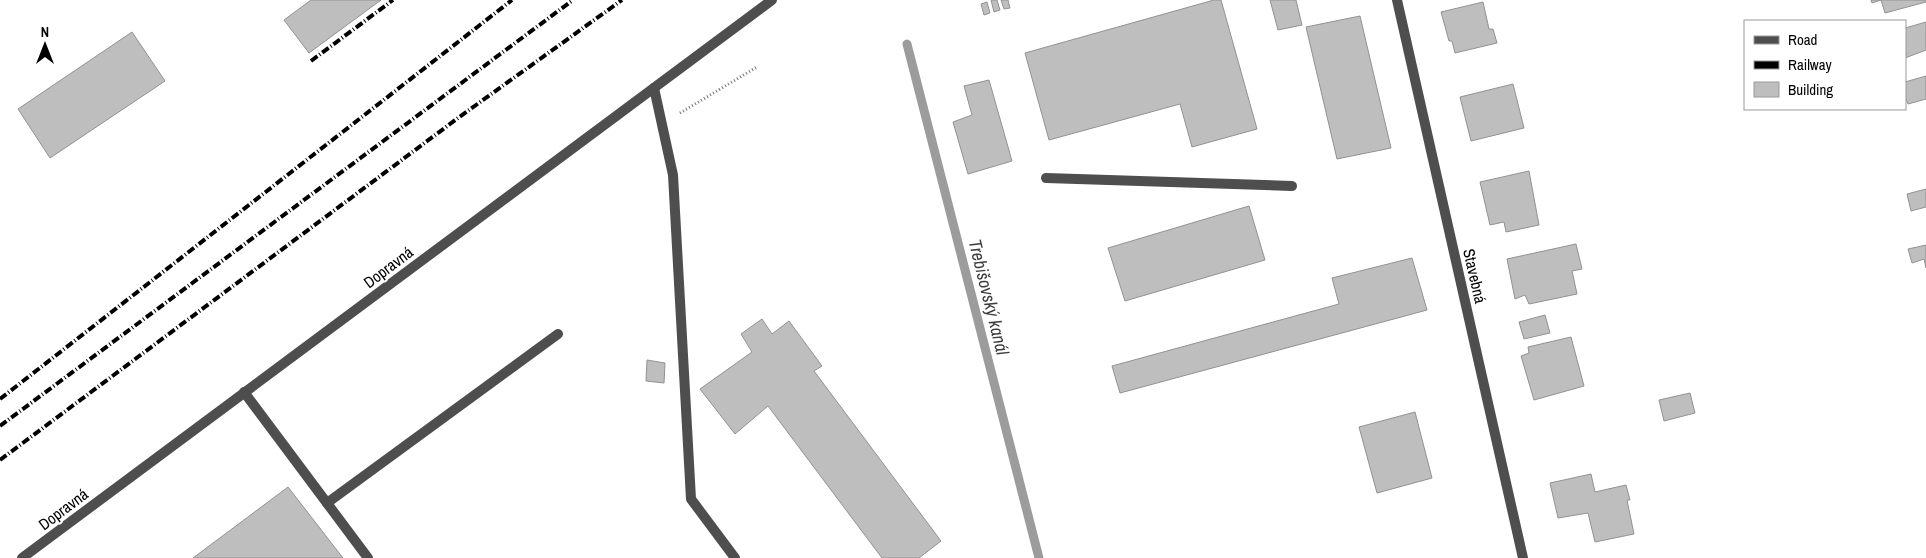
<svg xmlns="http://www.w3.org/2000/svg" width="1926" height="558" viewBox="0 0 1926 558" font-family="'Archivo Narrow',sans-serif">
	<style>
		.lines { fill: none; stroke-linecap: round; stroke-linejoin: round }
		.stream { stroke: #9c9c9c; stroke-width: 9 }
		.building { fill: #bebebe; stroke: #929292 }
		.path { stroke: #707070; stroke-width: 3; stroke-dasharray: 1 2.5; stroke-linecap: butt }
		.service { stroke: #4e4e4e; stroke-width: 10 }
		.minor { stroke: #4e4e4e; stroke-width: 10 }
		.tertiary { stroke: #4e4e4e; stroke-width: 10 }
		.rail { stroke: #000; stroke-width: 4; stroke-dasharray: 8 2.5 1 2.5; stroke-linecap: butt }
		.labels { text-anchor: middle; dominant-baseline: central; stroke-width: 4; stroke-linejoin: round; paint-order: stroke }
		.street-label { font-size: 16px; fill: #000; stroke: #fff }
		.water-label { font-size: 18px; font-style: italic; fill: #3d3d3d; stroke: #fff }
	</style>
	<rect width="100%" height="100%" fill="#fff"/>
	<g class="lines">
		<!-- stream -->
		<polyline class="stream" points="907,44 1039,558"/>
	</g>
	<!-- building -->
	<g class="building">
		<polygon points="311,0 381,0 309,53 284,20"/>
		<polygon points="991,0 997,0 1000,10 994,12"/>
		<polygon points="1001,0 1008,0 1010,8 1004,9"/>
		<polygon points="1214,0 1221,0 1257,129 1192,147 1180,104 1049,140 1025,53"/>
		<polygon points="1270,0 1296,0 1302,25 1278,30"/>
		<polygon points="1871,0 1926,0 1926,2 1885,13 1881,0 1872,3"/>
		<polygon points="987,2 990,13 984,15 981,4"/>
		<polygon points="1483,2 1489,29 1493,29 1497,43 1455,53 1452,41 1449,41 1441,12"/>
		<polygon points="1360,16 1391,148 1337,159 1306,27"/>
		<polygon points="1926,22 1926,50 1905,58 1905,28"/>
		<polygon points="132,32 165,81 50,158 18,109"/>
		<polygon points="1926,76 1926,99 1908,104 1905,96 1905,82"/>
		<polygon points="989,80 1012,161 968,174 953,122 972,115 964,86"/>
		<polygon points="1513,84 1524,128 1471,141 1460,97"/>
		<polygon points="1529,171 1539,225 1506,232 1504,222 1490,225 1480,182"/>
		<polygon points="1926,189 1926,207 1911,211 1907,194"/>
		<polygon points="1249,206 1265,260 1125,301 1108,248"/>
		<polygon points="1576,244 1582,269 1572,271 1577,294 1529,304 1525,295 1515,299 1507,259"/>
		<polygon points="1926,245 1926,268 1924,259 1912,263 1908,249"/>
		<polygon points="1412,258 1427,310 1120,393 1112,366 1339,304 1332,278"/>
		<polygon points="1545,315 1550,333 1524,339 1519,322"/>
		<polygon points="762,319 772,334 789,321 822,366 814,371 941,541 919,558 882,558 768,406 735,434 700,389 752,352 741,334"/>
		<polygon points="1571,337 1584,386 1534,400 1521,356 1529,353 1528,347"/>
		<polygon points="647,360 665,363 664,383 646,381"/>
		<polygon points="1690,393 1695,413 1664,421 1659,400"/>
		<polygon points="1415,412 1432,478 1377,493 1359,427"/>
		<polygon points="1591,474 1595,492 1626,485 1630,500 1627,500 1634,534 1595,542 1588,513 1558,518 1550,483"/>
		<polygon points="288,487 343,558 193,558"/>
	</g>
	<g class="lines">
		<!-- path -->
		<polyline class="path" points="680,113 757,67"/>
		<!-- service -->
		<g class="service">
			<polyline points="654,88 673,175 691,499 735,558"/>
			<polyline points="1046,178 1292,186"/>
			<polyline points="244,392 368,558"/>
			<polyline points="327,503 558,334"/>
		</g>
		<!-- minor -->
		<polyline class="minor" points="1397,0 1523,558"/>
		<!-- tertiary -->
		<polyline class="tertiary" points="22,558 772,0"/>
		<!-- rail -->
		<g class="rail">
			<polyline points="311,61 393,0"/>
			<polyline points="0,399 512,0"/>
			<polyline points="0,426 573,0"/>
			<polyline points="0,460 458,118 622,0"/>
		</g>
	</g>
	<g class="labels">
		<!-- street labels -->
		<g class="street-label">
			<text transform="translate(388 267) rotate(-37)">Dopravná</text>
			<text transform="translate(1475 276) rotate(77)">Stavebná</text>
			<text transform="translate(63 509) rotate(-37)">Dopravná</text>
		</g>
		<!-- water labels -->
		<g class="water-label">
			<text transform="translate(989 297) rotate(76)">Trebišovský kanál</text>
		</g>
	</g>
	<!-- legend -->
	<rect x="1744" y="20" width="162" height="90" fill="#ffffff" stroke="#999999"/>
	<rect x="1754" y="36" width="25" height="8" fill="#4e4e4e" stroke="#999999"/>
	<text x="1788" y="45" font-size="15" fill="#000000">Road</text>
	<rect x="1754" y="61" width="25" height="8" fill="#000000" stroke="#999999"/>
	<text x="1788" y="70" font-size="15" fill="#000000">Railway</text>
	<rect x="1754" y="82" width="25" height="15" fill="#bebebe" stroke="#999999"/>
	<text x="1788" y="95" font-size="15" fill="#000000">Building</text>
	<!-- north arrow -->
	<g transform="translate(45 45)" stroke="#ffffff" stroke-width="4" paint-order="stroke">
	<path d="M0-4L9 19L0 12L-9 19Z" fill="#000000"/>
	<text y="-8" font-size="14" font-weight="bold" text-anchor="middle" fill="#000000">N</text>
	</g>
</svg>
